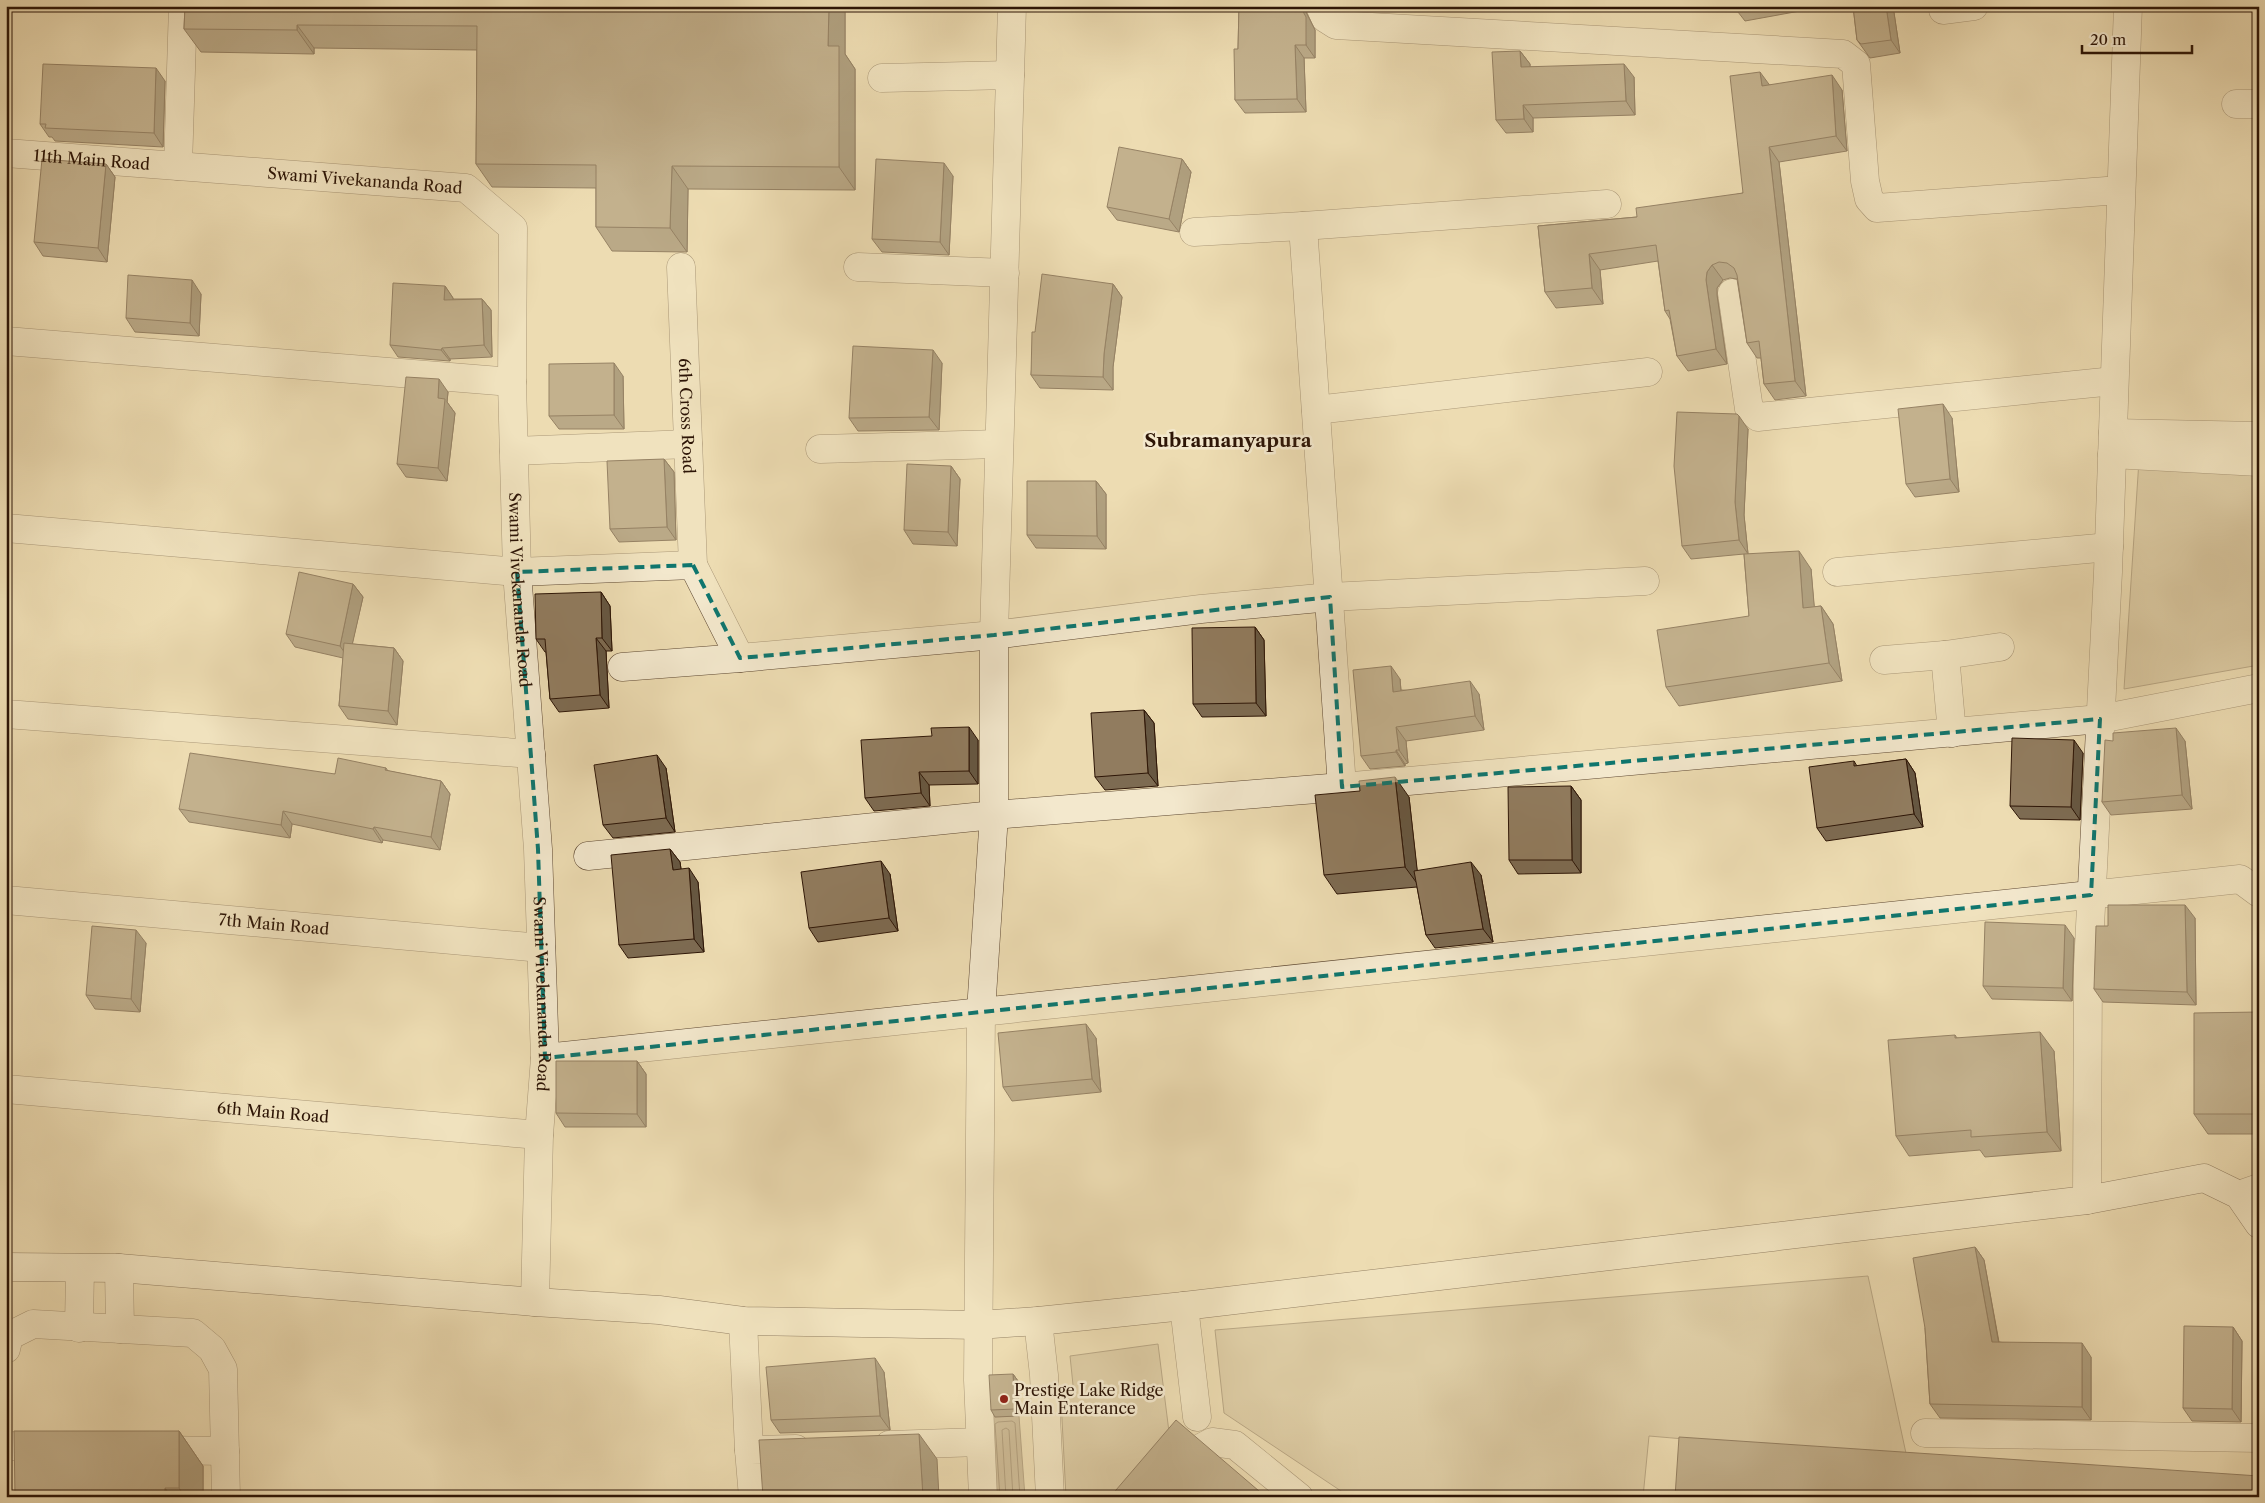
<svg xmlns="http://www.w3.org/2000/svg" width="2265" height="1503" viewBox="0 0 2265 1503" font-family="'Libre Caslon Text',serif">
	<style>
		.green { fill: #ccba95; stroke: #7c684e }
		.water { fill: #ac9878; stroke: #79644a }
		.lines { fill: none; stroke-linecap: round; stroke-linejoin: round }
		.shore { stroke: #6c563f; stroke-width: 1 }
		.street-casing { stroke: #5d4731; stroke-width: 29 }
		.secondary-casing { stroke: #2d1506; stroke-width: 29 }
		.street { stroke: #f3e8cd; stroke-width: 28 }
		.secondary { stroke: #f3e8cd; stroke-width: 28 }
		.wall { fill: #7d6b52; stroke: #2d1506 }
		.shaded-wall { fill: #665742; stroke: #2d1506 }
		.building { fill: #917c5f; stroke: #2d1506 }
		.marked { fill: none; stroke: #0f766e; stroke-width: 4; stroke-dasharray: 10 6; stroke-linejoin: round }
		.poi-dot { fill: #8f2418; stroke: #f3e8cd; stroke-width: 2 }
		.labels { text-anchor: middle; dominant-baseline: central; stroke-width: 5; stroke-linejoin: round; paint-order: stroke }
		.street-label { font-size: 16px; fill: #2d1506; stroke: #f3e8cd }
		.poi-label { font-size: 16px; fill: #2d1506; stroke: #f3e8cd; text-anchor: start }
		.quarter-label { font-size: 19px; font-weight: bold; fill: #2d1506; stroke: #f3e8cd }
	</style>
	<rect width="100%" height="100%" fill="#eddcb2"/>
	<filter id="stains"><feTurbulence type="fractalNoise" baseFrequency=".004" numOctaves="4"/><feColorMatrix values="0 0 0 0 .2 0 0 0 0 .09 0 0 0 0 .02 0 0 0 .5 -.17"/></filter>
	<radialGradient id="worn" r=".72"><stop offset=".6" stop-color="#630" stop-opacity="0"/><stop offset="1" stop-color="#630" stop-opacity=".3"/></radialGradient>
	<!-- green -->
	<g class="green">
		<polygon points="2139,460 2259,470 2259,665 2124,689"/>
		<polygon points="1868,1276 1907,1458 1649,1436 1643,1497 1350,1497 1224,1413 1215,1330"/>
		<polygon points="1158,1344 1169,1432 1114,1497 1066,1497 1061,1400 1073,1385 1070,1356"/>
	</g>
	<!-- water -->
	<polygon class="water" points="1019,1416 1025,1497 995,1497 990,1417"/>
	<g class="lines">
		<!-- shore -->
		<g class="shore">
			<polyline points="1000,1497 995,1424 998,1422 1012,1421 1015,1423 1020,1497"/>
			<polyline points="1006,1497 1002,1430 1006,1428 1009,1430 1013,1497"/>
		</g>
		<defs>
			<g id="street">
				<polyline points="1320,6 1325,18 1336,25 1843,54 1856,64 1865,181 1869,199 1877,208 2120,190"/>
				<polyline points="1943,10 1974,6"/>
				<polyline points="882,78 1010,75"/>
				<polyline points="2236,104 2259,104"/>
				<path id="s1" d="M6 153 466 188 513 228 512 382 517 572 538 849 545 1058 539 1135 535 1302"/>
				<polyline points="178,166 183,6"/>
				<polyline points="1194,232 1303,226"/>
				<path id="s2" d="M681 267 693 565"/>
				<polyline points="858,267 1005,273"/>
				<polyline points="1732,293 1749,409 1758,417 2114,381"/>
				<polyline points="6,341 512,382"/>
				<polyline points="1316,410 1648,372"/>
				<polyline points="2113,433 2259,436"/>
				<polyline points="820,449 999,444"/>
				<polyline points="514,451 688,444"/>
				<polyline points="2112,454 2259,462"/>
				<polyline points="6,528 517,572 693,565 740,658 994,635 1201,609 1330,597 1645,581"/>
				<polyline points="1837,572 2109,547"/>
				<polyline points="1945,655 1952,733"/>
				<polyline points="1884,660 1945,655 2000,647"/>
				<polyline points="622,667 740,658"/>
				<polyline points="6,714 531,754"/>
				<polyline points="1342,787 1303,226 1607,204"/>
				<polyline points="588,856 994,815 1342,787 2100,719 2259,688"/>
				<path id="s3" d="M6 900 541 948"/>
				<polyline points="545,1058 2212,882 2240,879 2259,893"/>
				<path id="s4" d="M6 1089 539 1135"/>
				<polyline points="2239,1195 2259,1188"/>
				<polyline points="2087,1200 2088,966 2108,572 2128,6"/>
				<polyline points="119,1268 120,1329"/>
				<polyline points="1184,1306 1197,1417"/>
				<polyline points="743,1321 749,1450"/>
				<polyline points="1038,1321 1044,1375 1050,1497"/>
				<polyline points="79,1328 80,1268"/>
				<polyline points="6,1349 9,1336 33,1324 193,1333 212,1349 223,1369 226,1497"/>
				<polyline points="1925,1433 2259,1438"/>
				<polyline points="889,1445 980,1442"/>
				<polyline points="6,1446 51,1447"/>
				<polyline points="154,1450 225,1451"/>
				<polyline points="753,1497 749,1450 796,1449"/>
				<polyline points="983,1497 978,1380 981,1011 994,815 994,635 1012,6"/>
				<polyline points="1144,1497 1187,1455 1212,1442 1235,1445 1299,1497"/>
			</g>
			<polyline id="secondary" points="6,1267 119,1268 535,1302 659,1310 743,1321 978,1325 1038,1321 1184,1306 2087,1200 2204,1178 2239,1195 2259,1224"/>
		</defs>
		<!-- street casing -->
		<use href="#street" class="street-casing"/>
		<!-- secondary casing -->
		<use href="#secondary" class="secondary-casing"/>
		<!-- street -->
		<use href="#street" class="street"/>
		<!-- secondary -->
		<use href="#secondary" class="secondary"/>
	</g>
	<!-- wall -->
	<g class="wall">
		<polygon points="185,6 845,6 845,54 855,69 855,190 688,189 687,252 612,251 596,227 596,188 492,187 476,164 477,50 314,48 314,54 201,52 184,29"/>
		<polygon points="1239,6 1305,6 1306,12 1315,30 1315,58 1304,58 1306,112 1245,113 1235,100 1238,49"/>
		<polygon points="1641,6 1799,6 1800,11 1745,21 1738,12 1644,11"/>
		<polygon points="1853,6 1893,6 1900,53 1870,58 1857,40"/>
		<polygon points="1520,51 1530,64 1530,67 1634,77 1635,115 1533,118 1533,132 1506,133 1496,120"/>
		<polygon points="165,81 163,147 55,141 52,137 49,137 40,124"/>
		<polygon points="1769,85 1842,90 1847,151 1779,162 1806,396 1775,400 1764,384 1761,358 1757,358 1747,343 1737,279 1730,278 1723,280 1717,288 1717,295 1727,364 1688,371 1677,356 1670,319 1665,311 1658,261 1600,270 1603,304 1556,308 1545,292 1538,226 1637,217 1743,193"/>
		<polygon points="1182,159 1191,172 1179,232 1117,220 1107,207"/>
		<polygon points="106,164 115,177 107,262 43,256 34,242"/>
		<polygon points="953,176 949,255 882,252 872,239"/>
		<polygon points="1113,284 1122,297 1113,367 1113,390 1040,388 1031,375 1035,332"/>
		<polygon points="445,286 453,298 453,299 482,299 491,310 492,357 450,359 450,361 398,357 390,345"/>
		<polygon points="201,294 199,336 135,332 126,318"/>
		<polygon points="942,363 939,430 858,431 849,418"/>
		<polygon points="623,376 624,429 559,429 549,416"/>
		<polygon points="448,392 447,402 455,413 447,481 406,477 397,464"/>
		<polygon points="1952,418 1959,492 1915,497 1906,484"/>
		<polygon points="1748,429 1744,515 1748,554 1811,569 1814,607 1821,606 1833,624 1842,681 1679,706 1666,687 1749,616 1744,554 1691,559 1682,546"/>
		<polygon points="664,459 674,472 676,540 619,542 610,529"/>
		<polygon points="951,466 960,479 957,546 913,544 904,530"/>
		<polygon points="1096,481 1106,494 1106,549 1036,548 1027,535"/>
		<polygon points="353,584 363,597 352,644 394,648 403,661 397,725 348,719 339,706 343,658 295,647 286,634"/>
		<polygon points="601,592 610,606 612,651 606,651 609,708 559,712 550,699 546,652 545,652 536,639"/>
		<polygon points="1255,627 1264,640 1266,716 1202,717 1193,704"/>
		<polygon points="1400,679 1401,690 1479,694 1484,730 1406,741 1408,763 1405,764 1405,766 1370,769 1361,756"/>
		<polygon points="1144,710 1154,723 1158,786 1105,790 1095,777"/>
		<polygon points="978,740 978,784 929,785 930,806 874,811 865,798"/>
		<polygon points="2113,741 2185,741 2192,809 2111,815 2102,802"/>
		<polygon points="2083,753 2080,820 2020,819 2010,806"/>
		<polygon points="1906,759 1915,773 1923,827 1826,841 1817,828 1854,761 1857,766"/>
		<polygon points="386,768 388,771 441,781 450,794 440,850 383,840 382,843 292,824 290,838 189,822 179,809 335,774"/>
		<polygon points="666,768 675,832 613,838 603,825"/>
		<polygon points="1571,786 1581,800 1581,873 1518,874 1509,860"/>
		<polygon points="1409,797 1417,871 1481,875 1493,942 1435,948 1426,935 1417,887 1337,894 1324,875"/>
		<polygon points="670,849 680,862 681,869 698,882 704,952 628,958 619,945"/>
		<polygon points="890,874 898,931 818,942 809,928"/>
		<polygon points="2195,918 2196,1005 2103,1002 2094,989 2108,926"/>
		<polygon points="2074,938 2072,1001 1992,999 1983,986"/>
		<polygon points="146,943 140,1012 95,1009 86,995"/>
		<polygon points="2259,1012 2259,1134 2208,1134 2194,1114"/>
		<polygon points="1955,1035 1957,1038 2054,1051 2061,1151 1985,1157 1980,1150 1909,1156 1896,1136"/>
		<polygon points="1096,1038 1101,1092 1012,1101 1003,1087"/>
		<polygon points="637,1061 646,1074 646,1127 565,1127 556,1113"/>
		<polygon points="1975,1247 1984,1260 1999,1342 2091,1357 2091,1420 1940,1418 1930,1404 1925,1328"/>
		<polygon points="2233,1327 2242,1341 2241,1422 2192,1421 2183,1408"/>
		<polygon points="884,1372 890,1430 780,1433 771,1420"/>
		<polygon points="1013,1374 1018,1381 1019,1416 995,1417 991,1410"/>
		<polygon points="179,1431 203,1466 203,1497 15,1497"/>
	</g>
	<!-- shaded-wall -->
	<g class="shaded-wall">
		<polygon points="829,6 845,6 845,54 855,69 855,190 839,167 828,46"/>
		<polygon points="1300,6 1305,6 1306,12 1315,30 1315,58 1306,45"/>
		<polygon points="1886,6 1893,6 1900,53 1891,40"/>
		<polygon points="297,25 314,48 314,54 297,30"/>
		<polygon points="1295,45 1304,58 1306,112 1297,99"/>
		<polygon points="1520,51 1530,64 1530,80 1521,67"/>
		<polygon points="1624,64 1634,77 1635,115 1626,101"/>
		<polygon points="156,68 165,81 163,147 154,133"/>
		<polygon points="1760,72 1771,87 1762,86"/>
		<polygon points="1832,75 1842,90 1847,151 1836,136"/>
		<polygon points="1523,105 1533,118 1533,132 1524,119"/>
		<polygon points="1769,147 1779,162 1806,396 1795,381"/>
		<polygon points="1182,159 1191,172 1179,232 1169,219"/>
		<polygon points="944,163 953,176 949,255 940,242"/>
		<polygon points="106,164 115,177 107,262 98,248"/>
		<polygon points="672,166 688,189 687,252 670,228"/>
		<polygon points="1589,254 1600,270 1603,304 1592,288"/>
		<polygon points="1712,265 1723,280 1717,288 1717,295 1727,364 1716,349 1706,280 1707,272"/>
		<polygon points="192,280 201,294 199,336 190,323"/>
		<polygon points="1113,284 1122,297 1113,367 1113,390 1103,377 1104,354"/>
		<polygon points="445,286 453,298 452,311 444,300"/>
		<polygon points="482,299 491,310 492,357 484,345"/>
		<polygon points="442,348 450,359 450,361 441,350"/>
		<polygon points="933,350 942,363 939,430 929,417"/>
		<polygon points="614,363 623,376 624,429 614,415"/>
		<polygon points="439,379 448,392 447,402 455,413 447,481 438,468 438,398"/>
		<polygon points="1943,404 1952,418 1959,492 1950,479"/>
		<polygon points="1739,416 1748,429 1744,515 1748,554 1739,540 1735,502"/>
		<polygon points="664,459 674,472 676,540 667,527"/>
		<polygon points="951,466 960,479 957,546 948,532"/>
		<polygon points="1096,481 1106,494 1106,549 1097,536"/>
		<polygon points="1799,551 1811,569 1816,626 1803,608"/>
		<polygon points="353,584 363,597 349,659 340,646"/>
		<polygon points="601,592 610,606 612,651 602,638"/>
		<polygon points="1821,606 1833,624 1842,681 1829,663"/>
		<polygon points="1255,627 1264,640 1266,716 1256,703"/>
		<polygon points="596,638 606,651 609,708 600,695"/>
		<polygon points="394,648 403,661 397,725 388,711"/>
		<polygon points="1391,666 1400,679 1402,705 1393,692"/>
		<polygon points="1470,681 1479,694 1484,730 1475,716"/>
		<polygon points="1144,710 1154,723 1158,786 1148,773"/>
		<polygon points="969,727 978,740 978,784 969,771"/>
		<polygon points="1396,727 1406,741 1408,763 1399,750"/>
		<polygon points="2176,728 2185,741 2192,809 2182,795"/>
		<polygon points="2074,740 2083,753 2080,820 2071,807"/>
		<polygon points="1396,750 1405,764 1405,766 1396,752"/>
		<polygon points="657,755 666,768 675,832 666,818"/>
		<polygon points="1906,759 1915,773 1923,827 1914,814"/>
		<polygon points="919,772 929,785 930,806 921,793"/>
		<polygon points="1395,777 1409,797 1419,886 1405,867"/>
		<polygon points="441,781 450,794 440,850 431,837"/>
		<polygon points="1571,786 1581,800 1581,873 1572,860"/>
		<polygon points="283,811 292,824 290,838 281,825"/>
		<polygon points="374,827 383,840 382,843 373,829"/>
		<polygon points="670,849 680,862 683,883 673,870"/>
		<polygon points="881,861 890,874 898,931 889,918"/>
		<polygon points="1471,862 1481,875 1493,942 1483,929"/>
		<polygon points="689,868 698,882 704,952 694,939"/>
		<polygon points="2185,905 2195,918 2196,1005 2187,992"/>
		<polygon points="2065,925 2074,938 2072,1001 2063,988"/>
		<polygon points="136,930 146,943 140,1012 131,999"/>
		<polygon points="1086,1024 1096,1038 1101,1092 1092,1079"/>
		<polygon points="2040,1032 2054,1051 2061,1151 2047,1132"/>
		<polygon points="637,1061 646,1074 646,1127 637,1114"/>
		<polygon points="1975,1247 1984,1260 2001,1356 1992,1342"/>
		<polygon points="2233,1327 2242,1341 2241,1422 2232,1409"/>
		<polygon points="2082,1343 2091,1357 2091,1420 2082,1407"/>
		<polygon points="875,1358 884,1372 890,1430 880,1416"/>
		<polygon points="1013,1374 1018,1381 1019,1416 1015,1409"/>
		<polygon points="179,1431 203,1466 203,1497 185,1497 179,1488"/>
		<polygon points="919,1434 937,1459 939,1497 923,1497"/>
		<polygon points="165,1488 171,1497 165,1497"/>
	</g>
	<!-- building -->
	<g class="building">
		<polygon points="185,6 829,6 828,46 839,46 839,167 672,166 670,228 596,227 596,165 476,164 477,26 297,25 297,30 184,29"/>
		<polygon points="1239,6 1300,6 1306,17 1306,45 1295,45 1297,99 1235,100 1234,49 1238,49"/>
		<polygon points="1853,6 1886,6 1891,40 1861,44 1857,40"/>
		<polygon points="1520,51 1521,67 1624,64 1626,101 1523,105 1524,119 1496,120 1492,52"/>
		<polygon points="43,64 156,68 154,133 45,128 46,124 40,124"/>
		<polygon points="1760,72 1762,86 1832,75 1836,136 1769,147 1795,381 1764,384 1759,341 1747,343 1737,275 1734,268 1727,263 1719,262 1712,265 1707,272 1706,280 1716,349 1677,356 1669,310 1665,311 1656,245 1589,254 1592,288 1545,292 1538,226 1637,217 1636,208 1743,193 1730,76"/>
		<polygon points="1119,147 1182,159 1169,219 1107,207"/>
		<polygon points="42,159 106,164 98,248 34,242"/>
		<polygon points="876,159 944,163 940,242 872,239"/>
		<polygon points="1042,274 1113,284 1104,354 1103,377 1031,375 1032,332 1035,332"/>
		<polygon points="128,275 192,280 190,323 126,318"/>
		<polygon points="393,283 445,286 444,300 482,299 484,345 442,348 441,350 390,345"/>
		<polygon points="853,346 933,350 929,417 849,418"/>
		<polygon points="614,363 614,415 549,416 549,364"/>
		<polygon points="406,377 439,379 438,398 445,399 438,468 397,464"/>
		<polygon points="1943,404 1950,479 1906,484 1898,409"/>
		<polygon points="1677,412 1737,414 1739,416 1735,502 1739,540 1682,546 1674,466"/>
		<polygon points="664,459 667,527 610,529 607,461"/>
		<polygon points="907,464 951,466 948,532 904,530"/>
		<polygon points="1027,481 1096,481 1097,536 1027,535"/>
		<polygon points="1799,551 1803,608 1821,606 1829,663 1666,687 1657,630 1749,616 1744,554"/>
		<polygon points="299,572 353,584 340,646 286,634"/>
		<polygon points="601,592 602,638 596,638 600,695 550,699 545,639 536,639 535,594"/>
		<polygon points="1255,627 1256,703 1193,704 1192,628"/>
		<polygon points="344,643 394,648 388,711 339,706"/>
		<polygon points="1391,666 1393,692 1470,681 1475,716 1396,727 1399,750 1396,750 1396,752 1361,756 1353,670"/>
		<polygon points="1144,710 1148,773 1095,777 1091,713"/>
		<polygon points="969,727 969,771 919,772 921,793 865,798 861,740 932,736 931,728"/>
		<polygon points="2176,728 2182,795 2102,802 2105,740 2113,741 2113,733"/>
		<polygon points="2012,738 2074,740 2071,807 2010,806"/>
		<polygon points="190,753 335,774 338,758 386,768 385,770 441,781 431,837 374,827 373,829 283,811 281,825 179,809"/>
		<polygon points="657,755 666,818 603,825 594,765"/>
		<polygon points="1906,759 1914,814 1817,828 1809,767 1854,761 1854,766"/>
		<polygon points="1395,777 1405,867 1324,875 1315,795 1360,791 1359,781"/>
		<polygon points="1571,786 1572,860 1509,860 1508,787"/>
		<polygon points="670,849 673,870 689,868 694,939 619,945 611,855"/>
		<polygon points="881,861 889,918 809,928 801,872"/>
		<polygon points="1471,862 1483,929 1426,935 1414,871"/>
		<polygon points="2108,905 2185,905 2187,992 2094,989 2096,926 2108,926"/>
		<polygon points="1985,922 2065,925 2063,988 1983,986"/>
		<polygon points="92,926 136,930 131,999 86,995"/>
		<polygon points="2259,1012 2259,1114 2194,1114 2194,1013"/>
		<polygon points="1086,1024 1092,1079 1003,1087 998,1033"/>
		<polygon points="2040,1032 2047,1132 1971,1137 1971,1130 1896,1136 1888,1040 1955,1035 1955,1038"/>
		<polygon points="556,1061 637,1061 637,1114 556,1113"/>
		<polygon points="1975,1247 1992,1342 2082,1343 2082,1407 1930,1404 1925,1328 1913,1258"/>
		<polygon points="2184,1326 2233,1327 2232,1409 2183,1408"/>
		<polygon points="875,1358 880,1416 771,1420 766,1367"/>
		<polygon points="1013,1374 1015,1409 991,1410 989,1375"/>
		<polygon points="1176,1420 1266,1497 1110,1497"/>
		<polygon points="14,1431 179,1431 179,1488 165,1488 165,1497 15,1497"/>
		<polygon points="919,1434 923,1497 763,1497 759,1440"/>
		<polygon points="1679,1437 2259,1476 2259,1497 1675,1497"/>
	</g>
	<!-- marked area -->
	<path d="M0 0H2265V1503H0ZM693 565 740 658 994 635 1330 597 1342 787 2100 719 2091 895 545 1058 538 849 517 572Z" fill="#eddcb2" fill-opacity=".55" fill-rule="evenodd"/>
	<path class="marked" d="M693 565 740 658 994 635 1330 597 1342 787 2100 719 2091 895 545 1058 538 849 517 572Z"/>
	<!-- markers -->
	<circle class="poi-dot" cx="1004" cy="1399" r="5"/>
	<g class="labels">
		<!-- street labels -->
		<g class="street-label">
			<text stroke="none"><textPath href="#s1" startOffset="86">11th Main Road</textPath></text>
			<text stroke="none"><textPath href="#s1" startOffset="360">Swami Vivekananda Road</textPath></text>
			<text stroke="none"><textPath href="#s2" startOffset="149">6th Cross Road</textPath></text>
			<text stroke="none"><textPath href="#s1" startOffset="885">Swami Vivekananda Road</textPath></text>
			<text stroke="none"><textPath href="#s3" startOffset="269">7th Main Road</textPath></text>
			<text stroke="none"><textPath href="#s1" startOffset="1290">Swami Vivekananda Road</textPath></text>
			<text stroke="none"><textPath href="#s4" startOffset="268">6th Main Road</textPath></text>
		</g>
		<!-- poi labels -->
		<g class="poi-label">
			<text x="1014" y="1390">Prestige Lake Ridge<tspan x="1014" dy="18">Main Enterance</tspan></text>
		</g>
		<!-- quarter labels -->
		<g class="quarter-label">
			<text x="1228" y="440">Subramanyapura</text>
		</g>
	</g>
	<!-- margin -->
	<rect width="2265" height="1503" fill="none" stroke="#eddcb2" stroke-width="25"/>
	<rect x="8" y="8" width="2250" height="1488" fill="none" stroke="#2d1506" stroke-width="2.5"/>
	<rect x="12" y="12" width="2240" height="1478" fill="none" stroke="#2d1506"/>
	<!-- scale -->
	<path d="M2082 45v8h110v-8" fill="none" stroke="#2d1506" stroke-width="2.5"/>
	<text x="2090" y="45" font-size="15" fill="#2d1506" stroke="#f3e8cd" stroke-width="4" paint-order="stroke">20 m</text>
	<rect width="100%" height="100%" filter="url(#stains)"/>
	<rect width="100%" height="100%" fill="url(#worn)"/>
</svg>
